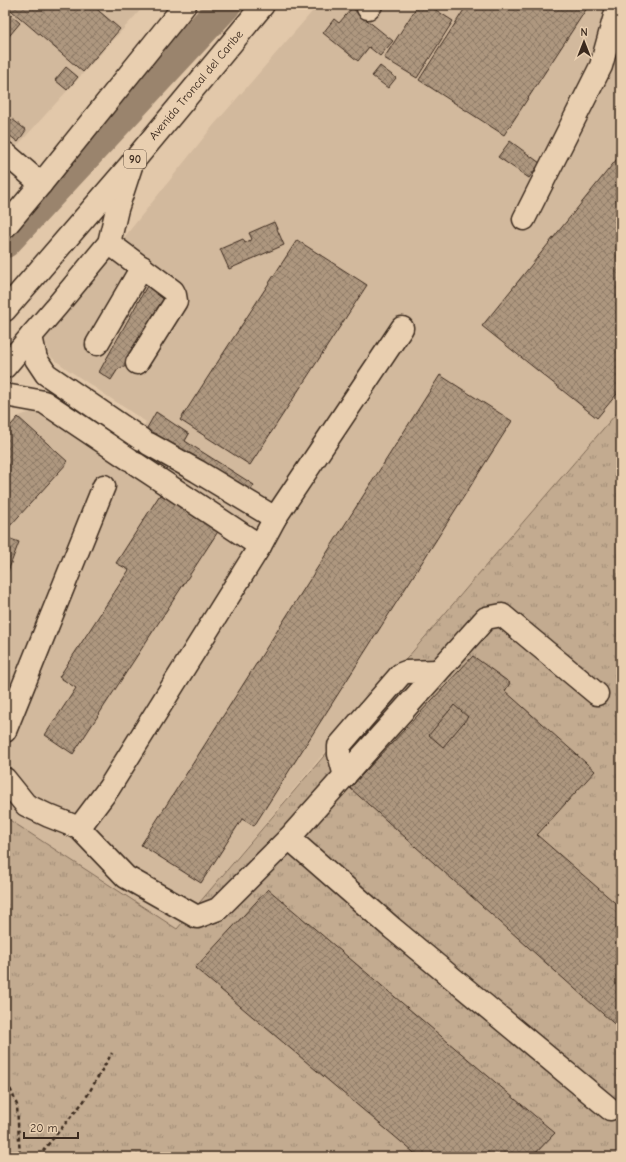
<svg xmlns="http://www.w3.org/2000/svg" width="626" height="1162" viewBox="0 0 626 1162" font-family="'Comic Neue',sans-serif">
	<style>
		.built { fill: #d2b99d }
		.grass { fill: url(#grass-tufts); stroke: #7f6a57 }
		.lines { fill: none; stroke-linecap: round; stroke-linejoin: round }
		.river { stroke: #9a846d; stroke-width: 32 }
		.building { fill: url(#building-cross-hatch); stroke: #3b2a1e }
		.minor-casing { stroke: #3b2a1e; stroke-width: 25 }
		.highway-casing { stroke: #3b2a1e; stroke-width: 25 }
		.path { stroke: #3b2a1e; stroke-width: 2.5; stroke-dasharray: 4 3; stroke-linecap: butt }
		.minor { stroke: #e9cfb0; stroke-width: 22 }
		.highway { stroke: #e9cfb0; stroke-width: 22 }
		.labels { text-anchor: middle; dominant-baseline: central; stroke-width: 4; stroke-linejoin: round; paint-order: stroke }
		.shield { fill: #e9cfb0; stroke: #6f5c4a; stroke-width: 1 }
		.shield-label { font-size: 11px; font-weight: bold; fill: #3b2a1e }
		.street-label { font-size: 12px; fill: #3b2a1e; stroke: #e9cfb0 }
	</style>
	<defs>
		<pattern id="grass-tufts" width="24" height="20" patternUnits="userSpaceOnUse"><rect width="24" height="20" fill="#c3ab90"/><path d="M3 7l-1-3M5 7V3M7 7l1-3M15 17l-1-3M17 17v-4M19 17l1-3" fill="none" stroke="#a08b75"/></pattern>
		<pattern id="building-cross-hatch" width="8" height="8" patternUnits="userSpaceOnUse"><rect width="8" height="8" fill="#ae977f"/><path d="M0 0l8 8M0 8l8-8" fill="none" stroke="#8f7b67"/></pattern>
	</defs>
	<rect width="100%" height="100%" fill="#e2c8aa"/>
	<filter id="ink" filterUnits="userSpaceOnUse"><feTurbulence type="fractalNoise" baseFrequency=".025" numOctaves="2"/><feDisplacementMap in="SourceGraphic" scale="8" xChannelSelector="R" yChannelSelector="G"/><feConvolveMatrix kernelMatrix="1 2 1 2 8 2 1 2 1" color-interpolation-filters="sRGB"/></filter>
	<g filter="url(#ink)">
		<!-- built -->
		<g class="built">
			<polygon points="5,5 145,5 17,146 5,136"/>
			<polygon points="318,5 621,5 621,408 325,752 177,929 5,818 5,428 19,416 31,412 49,418 123,461 146,422 67,369 51,357 44,338 213,126"/>
		</g>
		<!-- grass -->
		<polygon class="grass" points="621,408 621,1157 5,1157 5,817 177,929 470,584"/>
		<g class="lines">
			<!-- river -->
			<polyline class="river" points="5,242 225,5"/>
		</g>
		<!-- building -->
		<g class="building">
			<polygon points="5,5 92,5 120,29 83,72"/>
			<polygon points="418,5 428,5 453,21 417,78 384,58"/>
			<polygon points="467,5 589,5 504,135 419,80"/>
			<polygon points="352,8 393,41 380,56 369,47 358,61 323,33 334,19 339,23"/>
			<polygon points="5,10 20,23 5,41"/>
			<polygon points="380,66 396,78 388,88 372,76"/>
			<polygon points="66,67 78,77 67,90 55,80"/>
			<polygon points="12,119 26,130 18,142 5,132 5,128"/>
			<polygon points="510,141 540,163 529,178 498,157"/>
			<polygon points="621,154 621,389 597,418 482,326"/>
			<polygon points="274,222 284,245 229,269 220,249 243,239 245,243 252,239 249,233"/>
			<polygon points="297,240 367,285 250,465 180,420"/>
			<polygon points="147,286 168,299 130,365 118,369 111,380 99,372"/>
			<polygon points="440,375 512,421 254,826 242,819 201,883 141,845"/>
			<polygon points="156,412 189,434 185,441 254,485 245,499 149,444 131,471 125,467"/>
			<polygon points="18,417 68,462 9,527 5,524 5,432"/>
			<polygon points="161,493 219,530 73,754 45,735 76,688 59,677 129,570 116,563"/>
			<polygon points="5,537 19,542 5,579"/>
			<polygon points="473,656 510,683 505,691 595,771 537,835 621,908 621,1030 350,788"/>
			<polygon points="454,705 468,717 443,747 429,735"/>
			<polygon points="268,889 555,1133 532,1157 419,1157 195,968"/>
		</g>
		<g class="lines">
			<defs>
				<g id="minor">
					<polyline points="368,8 371,5"/>
					<polyline points="5,153 41,184"/>
					<polyline points="132,163 117,209 109,243 56,307 31,336 36,359 46,374 141,439"/>
					<polyline points="524,219 601,66 618,5"/>
					<polyline points="109,243 173,291 175,295 176,301 137,363"/>
					<polyline points="97,344 142,267"/>
					<polyline points="5,367 31,336"/>
					<polyline points="5,395 44,402 129,459"/>
					<polyline points="149,444 197,471 275,518"/>
					<polyline points="136,464 260,546"/>
					<polyline points="5,731 104,486"/>
					<polyline points="345,776 339,754 339,746 401,674 406,672 438,671"/>
					<polyline points="5,779 26,805 49,816 79,828 109,788 260,546 275,518 402,328"/>
					<polyline points="79,828 126,877 197,917 218,909 289,838 486,618 502,615 597,694"/>
					<polyline points="289,838 392,928 610,1109"/>
				</g>
				<g id="highway">
					<polyline points="5,227 41,184 185,5"/>
					<polyline points="5,310 132,163 263,5"/>
				</g>
			</defs>
			<!-- minor casing -->
			<use href="#minor" class="minor-casing"/>
			<!-- highway casing -->
			<use href="#highway" class="highway-casing"/>
			<!-- path -->
			<g class="path">
				<polyline points="5,1076 17,1105 20,1157"/>
				<polyline points="39,1157 46,1147 84,1101 112,1053"/>
			</g>
			<!-- minor -->
			<use href="#minor" class="minor"/>
			<!-- highway -->
			<use href="#highway" class="highway"/>
		</g>
	</g>
	<g class="labels">
		<!-- shield labels -->
		<rect class="shield" x="124" y="150" width="22" height="18" rx="3"/>
		<g class="shield-label">
			<text x="135" y="159">90</text>
		</g>
		<!-- street labels -->
		<g class="street-label">
			<text transform="translate(196 85) rotate(-50)">Avenida Troncal del Caribe</text>
		</g>
	</g>
	<!-- margin -->
	<rect width="626" height="1162" fill="none" stroke="#e9cfb0" stroke-width="20"/>
	<rect x="10" y="10" width="606" height="1142" fill="none" stroke="#3b2a1e" stroke-width="1.5" filter="url(#ink)"/>
	<!-- north arrow -->
	<g transform="translate(584 42)" stroke="#e9cfb0" stroke-width="3" paint-order="stroke">
	<path d="M0-3L7 15L0 10L-7 15Z" fill="#3b2a1e"/>
	<text y="-6" font-size="11" font-weight="bold" text-anchor="middle" fill="#3b2a1e">N</text>
	</g>
	<!-- scale -->
	<path d="M24 1132v6h54v-6" fill="none" stroke="#3b2a1e" stroke-width="2"/>
	<text x="30" y="1132" font-size="12" fill="#3b2a1e" stroke="#e9cfb0" stroke-width="3" paint-order="stroke">20 m</text>
</svg>
